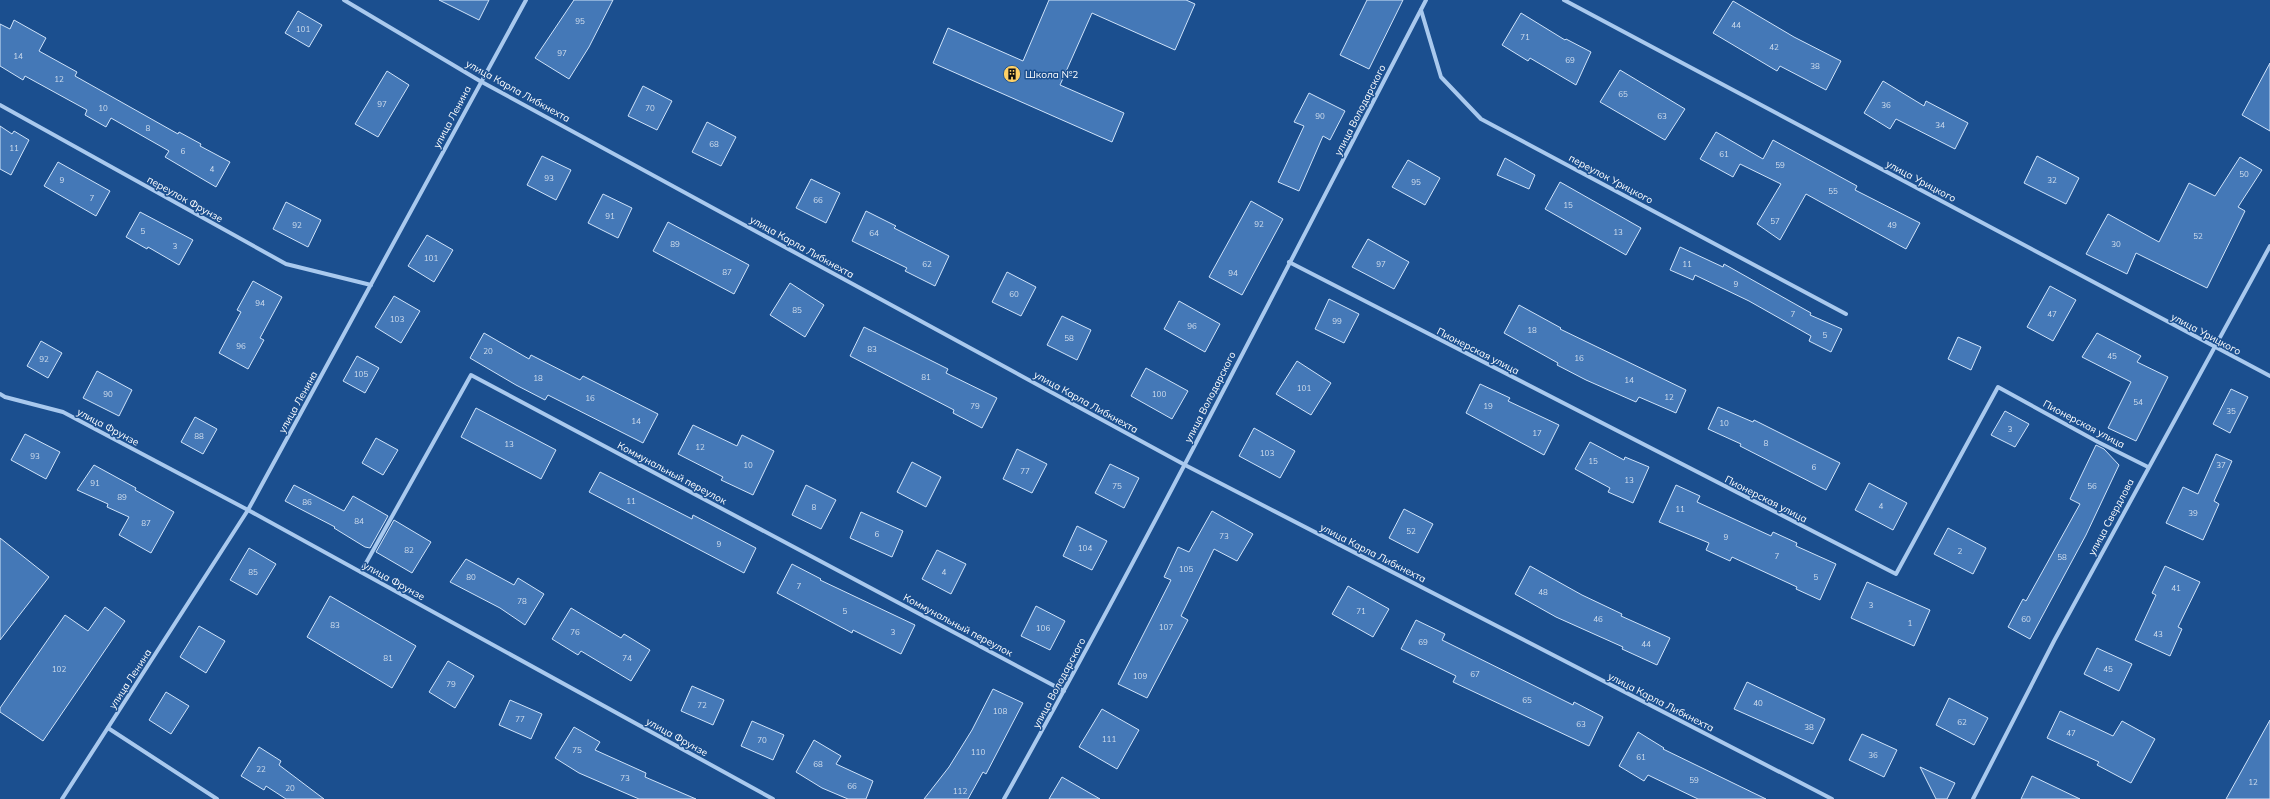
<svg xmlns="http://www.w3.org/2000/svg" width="2270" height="799" viewBox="0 0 2270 799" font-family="Mulish,sans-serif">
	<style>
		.building { fill: #4478b7; stroke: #cfe3fa }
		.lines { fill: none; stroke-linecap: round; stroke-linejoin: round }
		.street { stroke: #a9c9ee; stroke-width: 4 }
		.labels { text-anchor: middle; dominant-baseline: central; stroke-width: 3; stroke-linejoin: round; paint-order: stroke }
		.number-label { font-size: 8px; fill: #d0dded }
		.poi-label { font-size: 10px; fill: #fff; stroke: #1b4f8f; text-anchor: start }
		.street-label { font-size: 10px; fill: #fff; stroke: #1b4f8f }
	</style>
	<rect width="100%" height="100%" fill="#1b4f8f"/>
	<!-- building -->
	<g class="building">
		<polygon points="439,0 489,0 479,20"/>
		<polygon points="574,0 613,0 589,47 569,79 535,58"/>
		<polygon points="1049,0 1186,0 1195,4 1175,50 1092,13 1060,85 1124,113 1112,142 933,63 948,28 1023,61"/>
		<polygon points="1367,0 1403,0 1369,69 1340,55"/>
		<polygon points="1733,1 1794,37 1841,61 1826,90 1780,66 1777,71 1713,33"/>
		<polygon points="298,11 322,25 309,47 285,33"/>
		<polygon points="1521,13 1565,40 1566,39 1591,52 1576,85 1530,58 1528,61 1502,45"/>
		<polygon points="14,20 46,38 39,51 77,72 75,76 178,134 179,132 201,144 200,146 230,162 216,187 165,157 169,151 111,118 106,127 85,115 87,110 25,76 23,80 0,66 0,24 10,29"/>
		<polygon points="2270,63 2270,131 2242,115"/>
		<polygon points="1620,70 1685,109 1665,140 1600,102"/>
		<polygon points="387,71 409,85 378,137 355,124"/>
		<polygon points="1883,81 1924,106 1926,101 1968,123 1955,149 1896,119 1890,129 1864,113"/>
		<polygon points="643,86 672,101 657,130 628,116"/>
		<polygon points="1309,93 1345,111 1330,140 1323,136 1299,191 1278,182 1304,126 1294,122"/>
		<polygon points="707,122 736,137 721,166 692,152"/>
		<polygon points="0,126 12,134 14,131 29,140 11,175 0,169"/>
		<polygon points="1716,132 1763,159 1773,140 1857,186 1855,190 1920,223 1906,249 1806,194 1780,240 1757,224 1781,184 1740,164 1733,177 1700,159"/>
		<polygon points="542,156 571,170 556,200 527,185"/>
		<polygon points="2037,156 2079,178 2066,204 2024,183"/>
		<polygon points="2240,157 2262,170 2238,207 2245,211 2207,288 2136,253 2127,274 2086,254 2108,214 2159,242 2189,183 2215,196"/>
		<polygon points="1505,158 1535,175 1529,189 1497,175"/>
		<polygon points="1408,160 1440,178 1425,205 1392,187"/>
		<polygon points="58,162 110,191 96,216 44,186"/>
		<polygon points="811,179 840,193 826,223 796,208"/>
		<polygon points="1560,182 1641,228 1626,255 1545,209"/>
		<polygon points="603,194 632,208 618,238 588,223"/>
		<polygon points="1251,201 1283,219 1242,295 1209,277"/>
		<polygon points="286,202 321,220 308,247 273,229"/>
		<polygon points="866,211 896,226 894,228 949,256 935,286 905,271 907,268 852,241"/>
		<polygon points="140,212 193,240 179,265 148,247 147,249 126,237"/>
		<polygon points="668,222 749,265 734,294 653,251"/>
		<polygon points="427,235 453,250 434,282 408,266"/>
		<polygon points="1368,239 1409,262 1394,289 1352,267"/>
		<polygon points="1680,247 1723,267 1724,264 1811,313 1810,315 1842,329 1831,352 1809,341 1811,336 1749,301 1695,275 1693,280 1670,270"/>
		<polygon points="1007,272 1036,287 1021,316 992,302"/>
		<polygon points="253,281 282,297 260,338 264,340 248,369 219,353 241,312 237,310"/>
		<polygon points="790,283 824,305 805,337 770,315"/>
		<polygon points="2050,286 2076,300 2053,341 2027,327"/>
		<polygon points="394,296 420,311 401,343 375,327"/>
		<polygon points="1329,299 1359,314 1344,343 1315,329"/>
		<polygon points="1179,301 1220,324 1205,352 1164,329"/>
		<polygon points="1519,305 1561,328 1560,329 1686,390 1676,413 1639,397 1636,402 1586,380 1557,365 1558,363 1504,333"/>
		<polygon points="1062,316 1091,330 1077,360 1047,345"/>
		<polygon points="864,327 948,369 946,373 997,398 982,428 953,413 954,410 850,356"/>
		<polygon points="484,333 529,359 531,355 580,380 583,376 658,414 643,443 548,395 545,400 516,385 470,358"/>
		<polygon points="2097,333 2141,356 2137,362 2168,377 2136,441 2108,428 2131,382 2082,357"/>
		<polygon points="1958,337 1981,347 1971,370 1948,359"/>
		<polygon points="41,341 62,353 48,378 27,366"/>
		<polygon points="357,356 379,368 365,393 343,381"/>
		<polygon points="1297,361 1331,383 1311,415 1276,394"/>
		<polygon points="1146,368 1188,391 1172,419 1131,396"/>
		<polygon points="97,371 132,390 119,416 83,398"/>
		<polygon points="1480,384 1510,398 1508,401 1559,425 1544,455 1466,413"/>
		<polygon points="2231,389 2248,397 2230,433 2213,424"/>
		<polygon points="1718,407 1753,422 1754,420 1840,463 1826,490 1740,446 1741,444 1708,429"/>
		<polygon points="476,408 556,450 541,479 461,437"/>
		<polygon points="2005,411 2029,424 2015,447 1991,435"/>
		<polygon points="195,417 217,429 203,454 181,442"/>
		<polygon points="693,425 737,446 742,435 774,451 753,495 721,480 723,477 678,454"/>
		<polygon points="1254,428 1295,451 1280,478 1239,456"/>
		<polygon points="25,434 60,452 46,479 11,460"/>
		<polygon points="376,438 398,450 383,475 362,463"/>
		<polygon points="1590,442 1624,460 1625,457 1649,467 1633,503 1608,492 1610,488 1575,469"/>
		<polygon points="2096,445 2104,449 2119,465 2086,535 2030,639 2008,627 2023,599 2026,601 2080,504 2070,499"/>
		<polygon points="1017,449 1047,464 1032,493 1003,479"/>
		<polygon points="2216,454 2232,461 2214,501 2219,504 2203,540 2166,523 2183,487 2198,494"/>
		<polygon points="912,462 941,477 926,507 897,492"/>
		<polygon points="1110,464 1139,478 1124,508 1095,493"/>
		<polygon points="94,465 136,488 135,490 174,512 151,553 119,535 129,517 107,507 108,504 77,490"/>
		<polygon points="600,472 692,519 693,515 756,548 744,573 589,492"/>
		<polygon points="1869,483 1907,503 1893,530 1855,510"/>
		<polygon points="294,485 344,511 353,496 388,516 370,548 365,547 334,528 335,527 285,501"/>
		<polygon points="806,485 836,500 821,529 792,515"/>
		<polygon points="1676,485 1700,496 1697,502 1771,536 1773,532 1797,543 1796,546 1836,564 1820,600 1796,589 1797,587 1732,557 1730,561 1706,550 1709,543 1659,522"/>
		<polygon points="1404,509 1433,524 1418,553 1389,538"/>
		<polygon points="1212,511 1253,534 1237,561 1214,549 1181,616 1188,620 1147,698 1118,684 1171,580 1164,577 1178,547 1189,552"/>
		<polygon points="861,512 903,531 892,557 850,538"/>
		<polygon points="394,520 431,542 412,573 376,552"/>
		<polygon points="1077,526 1107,541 1092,570 1063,556"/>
		<polygon points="1948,528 1986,548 1973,574 1934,554"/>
		<polygon points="0,538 49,577 0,640"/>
		<polygon points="249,548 276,564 257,595 230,580"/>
		<polygon points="937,550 966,564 951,594 922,579"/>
		<polygon points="466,559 514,585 518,578 544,594 525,625 500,608 450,582"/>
		<polygon points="792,564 821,579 820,580 915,625 901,654 853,630 852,633 777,593"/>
		<polygon points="1530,566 1582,595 1622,614 1621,616 1670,638 1657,665 1622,649 1623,647 1556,617 1515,594"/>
		<polygon points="2165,566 2200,582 2178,627 2182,629 2170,656 2135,640 2156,595 2152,593"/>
		<polygon points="1867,582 1930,610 1914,646 1851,618"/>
		<polygon points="1348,586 1389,609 1373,637 1332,614"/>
		<polygon points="330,596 416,646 392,688 307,637"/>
		<polygon points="1036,606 1065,621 1050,650 1021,636"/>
		<polygon points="105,607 125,621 43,741 0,712 0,708 65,615 88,631"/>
		<polygon points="571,608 621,638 624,634 650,650 631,681 581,651 578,655 552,639"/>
		<polygon points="1416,620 1445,634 1442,640 1573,705 1574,702 1603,717 1589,746 1453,682 1456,676 1401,649"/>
		<polygon points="199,626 225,641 206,673 180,657"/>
		<polygon points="2097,648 2132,664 2119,691 2084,674"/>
		<polygon points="448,661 474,676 455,708 429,692"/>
		<polygon points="1747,682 1825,719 1813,744 1734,709"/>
		<polygon points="692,686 724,700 713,725 681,711"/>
		<polygon points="993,689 1023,703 986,774 983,772 968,799 924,799 949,767 972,730"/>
		<polygon points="166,692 189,706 171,734 149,720"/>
		<polygon points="1949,698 1988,718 1974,745 1936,725"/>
		<polygon points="510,700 542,714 531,739 499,725"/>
		<polygon points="1102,709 1139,730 1117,769 1079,747"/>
		<polygon points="2060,711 2113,736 2122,721 2155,739 2131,783 2097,765 2099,762 2047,738"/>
		<polygon points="2270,720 2270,799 2226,799"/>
		<polygon points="752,721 784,735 773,760 741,746"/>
		<polygon points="574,727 600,742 595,750 646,773 645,777 696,799 639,799 579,773 555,758"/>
		<polygon points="1638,732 1664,748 1663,749 1766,799 1698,799 1648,775 1644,781 1619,766"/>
		<polygon points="1862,734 1897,750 1884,777 1849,760"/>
		<polygon points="814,740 841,756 836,764 873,781 866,799 848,799 822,788 796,772"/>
		<polygon points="259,747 281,761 279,765 324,799 286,799 266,786 264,790 241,776"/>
		<polygon points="1920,767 1955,783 1947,799 1936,799"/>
		<polygon points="2032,776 2080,799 2021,799"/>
		<polygon points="1062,777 1100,799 1049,799"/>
	</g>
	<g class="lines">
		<!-- street -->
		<g class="street">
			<polyline points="344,0 480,81 1185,465 1832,799"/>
			<polyline points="1564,0 2270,376"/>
			<polyline points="1421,10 1441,77 1481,119 1846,314"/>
			<polyline points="0,105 286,264 371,285"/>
			<polyline points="1289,262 1896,574 1998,387 2098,442 2148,467"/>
			<polyline points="0,394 5,397 63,412 248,510 773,799"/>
			<polyline points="361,572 471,375 1064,691"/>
			<polyline points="108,728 217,799"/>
			<polyline points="62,799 248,510 526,0"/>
			<path d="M1004 799C1151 536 1287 267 1426 0"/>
			<polyline points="1973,799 2054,641 2270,246"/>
		</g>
	</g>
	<!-- icons -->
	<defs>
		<symbol id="building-disc" viewBox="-11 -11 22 22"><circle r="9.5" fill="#ffd166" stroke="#1b4f8f"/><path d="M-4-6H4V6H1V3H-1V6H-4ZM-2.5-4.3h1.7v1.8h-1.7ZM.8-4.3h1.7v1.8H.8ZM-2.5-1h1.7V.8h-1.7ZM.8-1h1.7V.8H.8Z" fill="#111"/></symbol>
	</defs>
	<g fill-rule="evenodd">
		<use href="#building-disc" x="1002" y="64" width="20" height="20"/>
	</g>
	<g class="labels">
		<!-- number labels -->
		<g class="number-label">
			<text x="580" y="21">95</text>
			<text x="1736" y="25">44</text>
			<text x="303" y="29">101</text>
			<text x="1525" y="37">71</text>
			<text x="1774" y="47">42</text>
			<text x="562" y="53">97</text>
			<text x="18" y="56">14</text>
			<text x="1570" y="60">69</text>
			<text x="1815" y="66">38</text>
			<text x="59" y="79">12</text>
			<text x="1623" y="94">65</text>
			<text x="382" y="104">97</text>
			<text x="1886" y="105">36</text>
			<text x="103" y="108">10</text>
			<text x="650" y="108">70</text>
			<text x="1320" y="116">90</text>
			<text x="1662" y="116">63</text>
			<text x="1940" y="125">34</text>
			<text x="148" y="128">8</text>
			<text x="714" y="144">68</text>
			<text x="14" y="148">11</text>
			<text x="183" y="151">6</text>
			<text x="1724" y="154">61</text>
			<text x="1780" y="165">59</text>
			<text x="212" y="169">4</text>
			<text x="2244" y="174">50</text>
			<text x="549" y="178">93</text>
			<text x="62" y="180">9</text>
			<text x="2052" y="180">32</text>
			<text x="1416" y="182">95</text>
			<text x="1833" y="191">55</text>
			<text x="92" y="198">7</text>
			<text x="818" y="200">66</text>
			<text x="1568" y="205">15</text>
			<text x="610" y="216">91</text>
			<text x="1775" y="221">57</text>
			<text x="1259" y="224">92</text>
			<text x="297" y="225">92</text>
			<text x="1892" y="225">49</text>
			<text x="143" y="231">5</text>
			<text x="1618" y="232">13</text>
			<text x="874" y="233">64</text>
			<text x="2198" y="236">52</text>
			<text x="675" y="244">89</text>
			<text x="2116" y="244">30</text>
			<text x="175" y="246">3</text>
			<text x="431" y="258">101</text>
			<text x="927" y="264">62</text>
			<text x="1381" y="264">97</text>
			<text x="1687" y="264">11</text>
			<text x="727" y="272">87</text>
			<text x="1233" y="273">94</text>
			<text x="1736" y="284">9</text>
			<text x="1014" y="294">60</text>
			<text x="260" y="303">94</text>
			<text x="797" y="310">85</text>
			<text x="1793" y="314">7</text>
			<text x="2052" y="314">47</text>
			<text x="397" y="319">103</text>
			<text x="1337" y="321">99</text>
			<text x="1192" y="326">96</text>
			<text x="1532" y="330">18</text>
			<text x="1825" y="335">5</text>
			<text x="1069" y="338">58</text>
			<text x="241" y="346">96</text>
			<text x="872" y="349">83</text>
			<text x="488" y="351">20</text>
			<text x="2112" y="356">45</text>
			<text x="1579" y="358">16</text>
			<text x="44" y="359">92</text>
			<text x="361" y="374">105</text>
			<text x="926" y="377">81</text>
			<text x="538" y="378">18</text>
			<text x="1629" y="380">14</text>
			<text x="1304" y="388">101</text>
			<text x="108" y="394">90</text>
			<text x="1159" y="394">100</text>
			<text x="1669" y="397">12</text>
			<text x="590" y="398">16</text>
			<text x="2138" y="402">54</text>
			<text x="975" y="406">79</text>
			<text x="1488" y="406">19</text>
			<text x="2231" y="411">35</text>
			<text x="636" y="421">14</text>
			<text x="1724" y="423">10</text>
			<text x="2010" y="429">3</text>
			<text x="1537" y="433">17</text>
			<text x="199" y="436">88</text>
			<text x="1766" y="443">8</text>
			<text x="509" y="444">13</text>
			<text x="700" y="447">12</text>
			<text x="1267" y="453">103</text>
			<text x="35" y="456">93</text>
			<text x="1593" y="461">15</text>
			<text x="748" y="465">10</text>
			<text x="2221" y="465">37</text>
			<text x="1814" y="467">6</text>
			<text x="1025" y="471">77</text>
			<text x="1629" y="480">13</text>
			<text x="95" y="483">91</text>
			<text x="1117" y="486">75</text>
			<text x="2092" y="486">56</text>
			<text x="122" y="497">89</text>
			<text x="631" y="501">11</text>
			<text x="307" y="502">86</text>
			<text x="1881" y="506">4</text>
			<text x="814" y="507">8</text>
			<text x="1680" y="509">11</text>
			<text x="2193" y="513">39</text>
			<text x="359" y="521">84</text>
			<text x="146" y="523">87</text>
			<text x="1411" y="531">52</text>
			<text x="877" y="534">6</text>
			<text x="1224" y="536">73</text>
			<text x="1726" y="537">9</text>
			<text x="719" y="544">9</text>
			<text x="1085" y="548">104</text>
			<text x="409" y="550">82</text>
			<text x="1960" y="551">2</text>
			<text x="1777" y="556">7</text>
			<text x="2062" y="557">58</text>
			<text x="1186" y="569">105</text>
			<text x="253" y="572">85</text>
			<text x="944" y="572">4</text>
			<text x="471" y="577">80</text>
			<text x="1816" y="577">5</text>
			<text x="799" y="586">7</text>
			<text x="2176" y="588">41</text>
			<text x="1543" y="592">48</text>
			<text x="522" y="601">78</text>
			<text x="1871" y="605">3</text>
			<text x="845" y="611">5</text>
			<text x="1361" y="611">71</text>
			<text x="1598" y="619">46</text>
			<text x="2026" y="619">60</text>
			<text x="1910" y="623">1</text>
			<text x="335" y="625">83</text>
			<text x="1166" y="627">107</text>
			<text x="1043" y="628">106</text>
			<text x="575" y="632">76</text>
			<text x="893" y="632">3</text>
			<text x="2158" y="634">43</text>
			<text x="1423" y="642">69</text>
			<text x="1646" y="644">44</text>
			<text x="388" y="658">81</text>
			<text x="627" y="658">74</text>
			<text x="59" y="669">102</text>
			<text x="2108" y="669">45</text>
			<text x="1475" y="674">67</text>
			<text x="1140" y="676">109</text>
			<text x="451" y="684">79</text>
			<text x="1527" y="700">65</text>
			<text x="1758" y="703">40</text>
			<text x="702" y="705">72</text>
			<text x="1000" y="711">108</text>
			<text x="520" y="719">77</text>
			<text x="1962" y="722">62</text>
			<text x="1581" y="724">63</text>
			<text x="1809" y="727">38</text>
			<text x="2071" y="733">47</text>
			<text x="1109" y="739">111</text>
			<text x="762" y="740">70</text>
			<text x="577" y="750">75</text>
			<text x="978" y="752">110</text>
			<text x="1873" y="755">36</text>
			<text x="1641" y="757">61</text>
			<text x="818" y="764">68</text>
			<text x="261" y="769">22</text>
			<text x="625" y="778">73</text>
			<text x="1694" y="780">59</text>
			<text x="2253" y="782">12</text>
			<text x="852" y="786">66</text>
			<text x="290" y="788">20</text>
			<text x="960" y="791">112</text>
		</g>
		<!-- poi labels -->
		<g class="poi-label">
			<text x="1025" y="74">Школа №2</text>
		</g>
		<!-- street labels -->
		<g class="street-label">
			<text transform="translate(518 91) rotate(29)">улица Карла Либкнехта</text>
			<text transform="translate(1360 110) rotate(-63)">улица Володарского</text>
			<text transform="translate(452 117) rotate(-62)">улица Ленина</text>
			<text transform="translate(1611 179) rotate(28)">переулок Урицкого</text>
			<text transform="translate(1921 181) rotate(28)">улица Урицкого</text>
			<text transform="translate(185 199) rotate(29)">переулок Фрунзе</text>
			<text transform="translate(802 247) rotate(29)">улица Карла Либкнехта</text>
			<text transform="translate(2206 334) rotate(28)">улица Урицкого</text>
			<text transform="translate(1478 351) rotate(27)">Пионерская улица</text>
			<text transform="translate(1210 397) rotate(-63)">улица Володарского</text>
			<text transform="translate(298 402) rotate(-61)">улица Ленина</text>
			<text transform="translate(1086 402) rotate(29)">улица Карла Либкнехта</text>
			<text transform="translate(2084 424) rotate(28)">Пионерская улица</text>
			<text transform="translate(108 427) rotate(28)">улица Фрунзе</text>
			<text transform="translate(672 473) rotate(28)">Коммунальный переулок</text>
			<text transform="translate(1766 499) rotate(27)">Пионерская улица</text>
			<text transform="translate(2111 517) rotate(-62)">улица Свердлова</text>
			<text transform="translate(1373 553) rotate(27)">улица Карла Либкнехта</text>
			<text transform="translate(394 581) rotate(29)">улица Фрунзе</text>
			<text transform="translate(958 625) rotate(28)">Коммунальный переулок</text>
			<text transform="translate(130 679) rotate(-57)">улица Ленина</text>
			<text transform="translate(1059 683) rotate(-62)">улица Володарского</text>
			<text transform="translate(1661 702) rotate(27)">улица Карла Либкнехта</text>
			<text transform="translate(677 737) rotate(29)">улица Фрунзе</text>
		</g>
	</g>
</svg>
